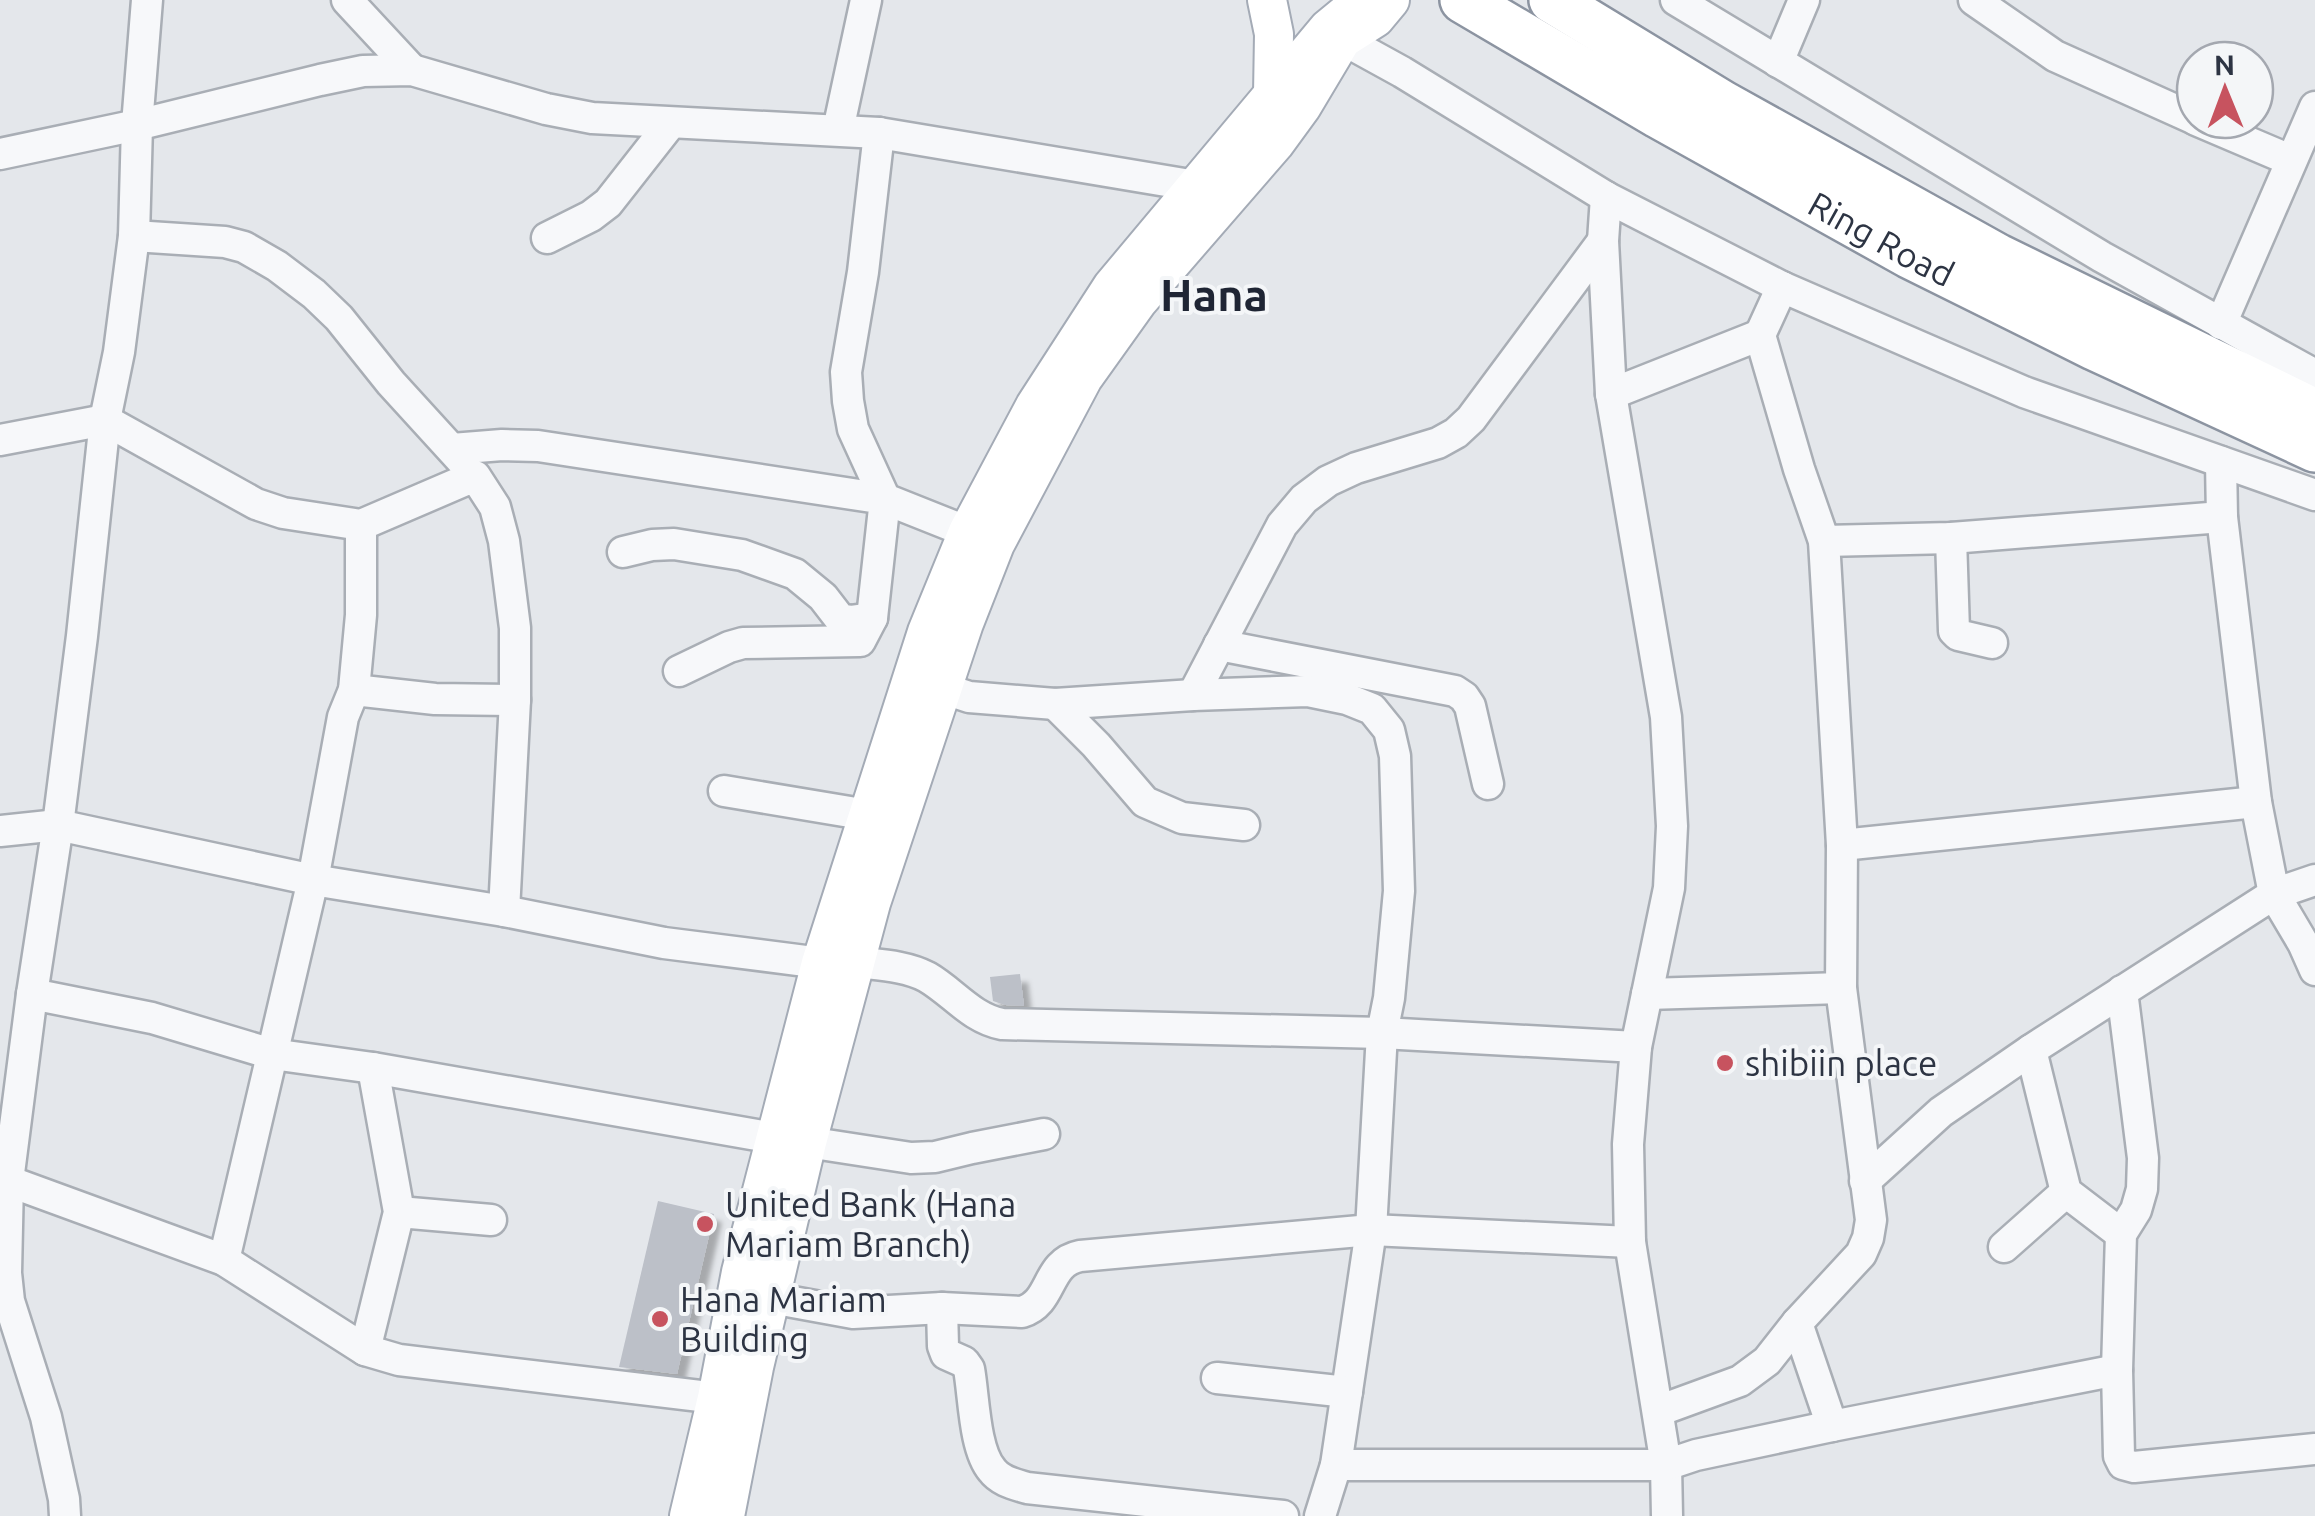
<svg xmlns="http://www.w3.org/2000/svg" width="2315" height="1516" viewBox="0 0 2315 1516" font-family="Ubuntu,sans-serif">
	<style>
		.building { fill: #bcc0c8; filter: url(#shadow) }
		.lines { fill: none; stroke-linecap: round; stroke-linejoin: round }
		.minor-casing { stroke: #a9aeb5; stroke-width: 35 }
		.major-casing { stroke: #a4abb6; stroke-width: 42 }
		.highway-casing { stroke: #8c94a1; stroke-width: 50 }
		.minor { stroke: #f7f8fa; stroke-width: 30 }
		.major { stroke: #fff; stroke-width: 38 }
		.highway { stroke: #fff; stroke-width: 45 }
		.poi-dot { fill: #c7535f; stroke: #f4f6f8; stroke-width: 4 }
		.labels { text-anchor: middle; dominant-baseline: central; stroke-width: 8; stroke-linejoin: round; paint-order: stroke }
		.street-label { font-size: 35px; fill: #2d3443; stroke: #f4f6f8 }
		.poi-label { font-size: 35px; fill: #2d3443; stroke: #f4f6f8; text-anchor: start }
		.district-label { font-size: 45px; font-weight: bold; fill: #1f2534; stroke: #f4f6f8 }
	</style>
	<defs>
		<filter id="shadow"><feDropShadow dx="8" dy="8" stdDeviation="2.5" flood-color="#0004"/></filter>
	</defs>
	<rect width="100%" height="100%" fill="#e4e7eb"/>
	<!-- building -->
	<g class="building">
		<polygon points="1020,974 1024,1006 1005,1005 993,1001 990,977"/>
		<polygon points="658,1201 714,1214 677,1374 619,1367"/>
	</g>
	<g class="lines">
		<defs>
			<g id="minor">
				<polyline points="347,0 412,70"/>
				<polyline points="1676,0 2102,257 2315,375"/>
				<polyline points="1974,0 2055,56 2195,119"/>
				<polyline points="1328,29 1342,39 1402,72 1606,197 1782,287 2024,392 2315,495"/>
				<polyline points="1778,62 1804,0"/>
				<polyline points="2196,120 2290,160"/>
				<polyline points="838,130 866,0"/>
				<polyline points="879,133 863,272 846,372 848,401 853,429 885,499 968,532"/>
				<polyline points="0,154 137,125 320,80 363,71 412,70 546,109 592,118 879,133 1196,186"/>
				<polyline points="1606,197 1603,241 1611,394 1666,717 1672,826 1669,888 1636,1047 1628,1144 1630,1242 1666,1465 1667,1516"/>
				<polyline points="134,236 225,242 244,247 277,266 314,294 339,318 391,383 464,463"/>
				<polyline points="547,238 591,216 608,203 670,124"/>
				<polyline points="2221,324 2315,107"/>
				<polyline points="1611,394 1760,335"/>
				<polyline points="0,440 105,420 256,504 283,513 361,525 475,476 495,507 504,541 515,628 515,700 504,911"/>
				<polyline points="452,449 502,445 538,446 885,499 872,618 860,641 743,643 729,647 679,671"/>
				<polyline points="2221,462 2222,517 2256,802 2274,894 2303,943 2315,970"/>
				<polyline points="1951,538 1954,631 1958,635 1992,643"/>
				<polyline points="1824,541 1951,538 2222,517"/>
				<polyline points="623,552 652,545 674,544 742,555 795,574 823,597 840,619 850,621 872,618"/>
				<polyline points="1219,645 1455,691 1464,697 1470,706 1488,784"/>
				<polyline points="942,688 969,697 1055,704 1193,695 1308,691 1347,699 1372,709 1389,730 1395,756 1399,891 1389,998 1382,1033 1371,1230 1336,1465 1320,1516"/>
				<polyline points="354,690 435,699 515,700"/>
				<polyline points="1193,695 1282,525 1304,499 1328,481 1356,468 1438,443 1456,433 1471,419 1603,241"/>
				<polyline points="1055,704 1096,745 1145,802 1182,818 1244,825"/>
				<polyline points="724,791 868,815"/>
				<polyline points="0,831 58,825 313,880 504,911 664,943 821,963"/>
				<polyline points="1842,845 2256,802"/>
				<path d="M856 962C880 965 906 966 927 977 953 992 971 1018 1002 1024L1382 1033 1636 1047"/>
				<polyline points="32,994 152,1018 272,1054 373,1068 774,1138"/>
				<polyline points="1647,994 1841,988"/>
				<polyline points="2031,1050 2066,1192 2121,1234"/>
				<polyline points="807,1142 911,1158 935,1157 972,1148 1044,1134"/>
				<polyline points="8,1181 224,1260 365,1350 399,1360 717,1398"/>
				<polyline points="1865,1181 1941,1112 2031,1050 2274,894 2315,880"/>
				<polyline points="399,1212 491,1220"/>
				<polyline points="2004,1247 2066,1192"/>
				<polyline points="224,1260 313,880 343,717 354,690 361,615 361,525"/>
				<path d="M771 1298 853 1313 942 1308 1022 1312C1054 1302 1045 1263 1080 1256L1371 1230 1630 1242"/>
				<path d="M942 1308 943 1346 946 1354 964 1362 969 1369C974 1396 974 1449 992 1470 1000 1481 1014 1484 1027 1488L1283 1516"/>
				<polyline points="1797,1323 1832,1426"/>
				<polyline points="365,1350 399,1212 373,1068"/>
				<polyline points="2117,1370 2121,1234 2136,1210 2142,1189 2143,1158 2122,991"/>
				<polyline points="1217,1378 1347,1392"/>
				<polyline points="1658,1411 1740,1381 1767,1361 1797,1323 1861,1254 1868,1238 1871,1220 1841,988 1842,845 1824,541 1799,469 1760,335 1782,287"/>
				<polyline points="1336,1465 1666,1465 1696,1455 1832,1426 2117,1370 2119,1456 2123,1464 2134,1467 2315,1449"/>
				<polyline points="65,1516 64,1499 46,1417 9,1301 6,1273 8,1181 32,994 58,825 82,636 105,420 119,352 134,236 137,125 147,0"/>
			</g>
			<g id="major">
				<polyline points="1267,0 1274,34 1273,94"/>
				<polyline points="689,1516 717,1398 741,1272 821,963 927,632 968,532 1035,406 1112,287 1328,29 1363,0"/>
				<polyline points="725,1516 754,1367 807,1142 871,903 964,623 995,544 1083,378 1138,301 1275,143 1302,106 1342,39 1375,18 1390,0"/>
			</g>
			<g id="highway">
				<path id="s1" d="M1463 0 1658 115 1909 255 2094 347 2315 449"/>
				<polyline points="1552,0 1723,104 1998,257 2315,412"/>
			</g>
		</defs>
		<!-- minor casing -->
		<use href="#minor" class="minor-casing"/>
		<!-- major casing -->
		<use href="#major" class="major-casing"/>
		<!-- highway casing -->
		<use href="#highway" class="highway-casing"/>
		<!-- minor -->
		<use href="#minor" class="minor"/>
		<!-- major -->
		<use href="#major" class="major"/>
		<!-- highway -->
		<use href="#highway" class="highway"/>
	</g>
	<!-- markers -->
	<g class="poi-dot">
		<circle cx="1725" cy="1063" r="10"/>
		<circle cx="705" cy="1224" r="10"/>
		<circle cx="660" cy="1319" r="10"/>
	</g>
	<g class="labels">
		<!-- street labels -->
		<g class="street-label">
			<text stroke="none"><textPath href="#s1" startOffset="482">Ring Road</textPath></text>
		</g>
		<!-- poi labels -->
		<g class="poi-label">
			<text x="1745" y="1063">shibiin place</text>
			<text x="725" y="1204">United Bank (Hana<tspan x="725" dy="40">Mariam Branch)</tspan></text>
			<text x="680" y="1299">Hana Mariam<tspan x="680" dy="40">Building</tspan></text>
		</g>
		<!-- district labels -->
		<g class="district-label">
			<text x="1214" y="294">Hana</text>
		</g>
	</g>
	<!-- north arrow -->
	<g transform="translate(2225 90) rotate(359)"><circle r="48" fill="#f4f6f8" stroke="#a4a8b0" stroke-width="2.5"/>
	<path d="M0-8L18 38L0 25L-18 38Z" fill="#c7535f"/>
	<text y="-15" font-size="28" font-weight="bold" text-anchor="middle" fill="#2d3443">N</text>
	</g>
</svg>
